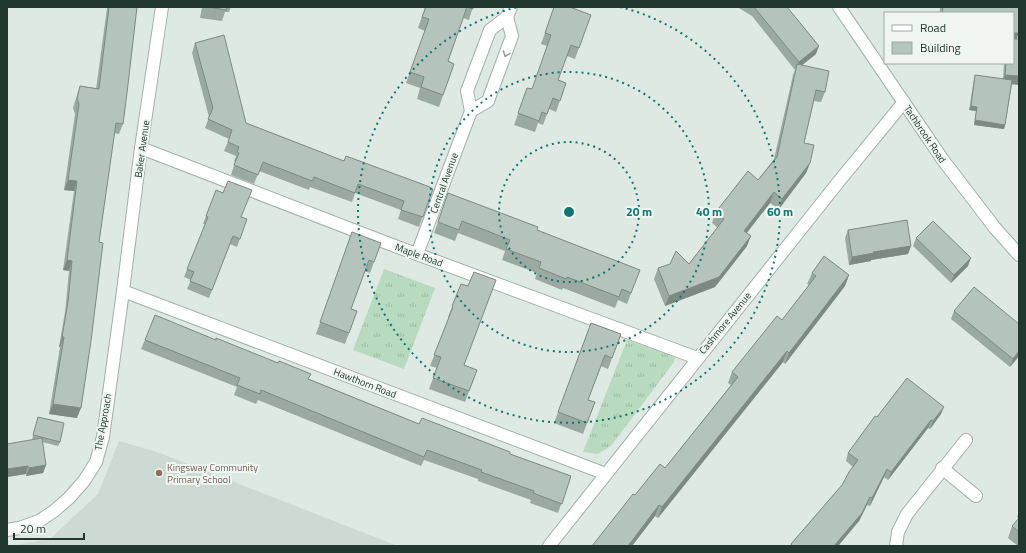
<svg xmlns="http://www.w3.org/2000/svg" width="1026" height="553" viewBox="0 0 1026 553" font-family="'Titillium Web',sans-serif">
	<style>
		.built { fill: #cdd9d3 }
		.grass { fill: url(#grass-tufts) }
		.lines { fill: none; stroke-linecap: round; stroke-linejoin: round }
		.street-casing { stroke: #a2b0aa; stroke-width: 14 }
		.secondary-casing { stroke: #9fb4ab; stroke-width: 14 }
		.street { stroke: #fff; stroke-width: 12 }
		.secondary { stroke: #fff; stroke-width: 12 }
		.wall { fill: #9ba9a3 }
		.shaded-wall { fill: #7e8984 }
		.building { fill: #b4c4bd; stroke: #7e8984 }
		.oneway { stroke: #909c98 }
		.ring { fill: none; stroke: #0f766e; stroke-width: 2; stroke-dasharray: 2 4 }
		.education-dot { fill: #8d6e63; stroke: #eff6f2; stroke-width: 1.5 }
		.labels { text-anchor: middle; dominant-baseline: central; stroke-width: 4; stroke-linejoin: round; paint-order: stroke }
		.street-label { font-size: 10px; fill: #213830; stroke: #eff6f2 }
		.education-label { font-size: 10px; fill: #785e54; stroke: #eff6f2; text-anchor: start }
		.centre { fill: #0f766e; stroke: #eff6f2; stroke-width: 2 }
		.ring-label { font-size: 12px; text-anchor: middle; font-weight: bold; fill: #0f766e; stroke: #eff6f2; stroke-width: 4; stroke-linejoin: round; paint-order: stroke }
	</style>
	<defs>
		<pattern id="grass-tufts" width="24" height="20" patternUnits="userSpaceOnUse"><rect width="24" height="20" fill="#b8dabf"/><path d="M3 7l-1-3M5 7V3M7 7l1-3M15 17l-1-3M17 17v-4M19 17l1-3" fill="none" stroke="#9ebca4"/></pattern>
	</defs>
	<rect width="100%" height="100%" fill="#dfe9e4"/>
	<!-- built -->
	<polygon class="built" points="119,441 157,452 398,546 8,546 34,542 51,538 98,494"/>
	<!-- grass -->
	<g class="grass">
		<polygon points="384,269 435,288 404,369 353,350"/>
		<polygon points="627,340 675,357 674,362 611,446 598,454 583,452"/>
	</g>
	<g class="lines">
		<defs>
			<g id="street">
				<polyline points="471,111 488,101 512,36 507,17"/>
				<polyline points="141,148 387,243 697,358"/>
				<polyline points="417,254 471,111 467,91 490,30 507,17 511,7"/>
				<polyline points="123,291 606,474"/>
				<polyline points="942,468 976,496"/>
				<polyline points="7,530 19,528 39,521 54,511 69,498 84,481 96,462 103,437 123,291 141,148 162,7"/>
				<polyline points="549,546 840,180 904,102"/>
				<polyline points="896,546 898,532 907,514 966,440"/>
			</g>
			<polyline id="secondary" points="839,7 943,160 995,228 1019,255"/>
		</defs>
		<!-- street casing -->
		<use href="#street" class="street-casing"/>
		<!-- secondary casing -->
		<use href="#secondary" class="secondary-casing"/>
		<!-- street -->
		<use href="#street" class="street"/>
		<!-- secondary -->
		<use href="#secondary" class="secondary"/>
	</g>
	<!-- wall -->
	<g class="wall">
		<polygon points="100,7 137,7 123,124 119,134 114,133 99,242 77,418 49,414 60,347 59,347 65,312 69,271 63,270 74,191 64,190 75,114 73,108 80,86 96,89 107,8 100,8"/>
		<polygon points="202,7 231,7 229,12 225,12 222,21 200,18"/>
		<polygon points="425,7 473,7 469,20 463,18 448,61 454,64 439,107 417,99 420,88 406,83 425,31 418,28"/>
		<polygon points="554,7 591,15 575,59 567,56 558,80 566,83 556,112 549,109 543,125 538,123 535,132 514,125 527,88 532,89 547,46 541,44"/>
		<polygon points="737,7 787,7 816,54 802,65 825,92 821,102 814,101 804,143 810,163 806,173 779,209 770,203 747,233 747,246 715,287 665,306 654,279 658,268 689,264 718,228 712,223 715,213 758,180 774,159 793,75 795,70 752,16"/>
		<polygon points="940,7 1019,7 1017,39 1012,84 1005,125 1004,129 974,125 976,111 969,110 974,79 975,75 1003,79 1004,63 1013,63 1013,13 940,13"/>
		<polygon points="195,43 246,123 344,161 433,189 419,227 398,219 401,210 355,193 352,202 310,187 309,190 259,171 254,184 231,175 235,162 234,161 236,156 224,151 229,139 205,128 209,117 192,53"/>
		<polygon points="216,190 241,217 247,219 237,247 230,244 209,298 187,289 191,280 184,277 205,224 203,224"/>
		<polygon points="448,193 537,230 640,270 627,304 618,300 615,308 563,288 562,290 535,279 537,273 502,260 505,251 458,233 455,241 434,233"/>
		<polygon points="848,230 911,246 908,254 871,260 871,261 849,265 845,238"/>
		<polygon points="352,232 381,243 370,273 365,271 351,309 357,311 345,344 316,334"/>
		<polygon points="916,238 968,266 951,283 913,246"/>
		<polygon points="812,273 849,275 845,286 785,364 783,362 658,518 655,516 632,546 592,546 635,495 665,468 731,385 728,383 732,372 782,320 809,285 807,284"/>
		<polygon points="461,284 464,365 477,370 465,402 429,389 437,368 430,366 449,318 448,317"/>
		<polygon points="954,311 1019,356 1010,367 951,319"/>
		<polygon points="591,323 621,334 608,369 601,366 588,400 595,402 583,434 554,423"/>
		<polygon points="145,340 309,379 419,424 510,454 571,476 558,513 530,503 531,500 478,481 478,479 424,460 421,466 258,400 256,404 234,395 237,387 141,349"/>
		<polygon points="941,414 930,429 928,428 888,480 884,477 870,506 867,505 859,521 838,546 790,546 791,544 842,485 853,467 846,461 848,453 877,417"/>
		<polygon points="38,417 60,442 58,446 42,442 46,465 43,473 26,476 26,474 7,477 7,444 33,440 32,440"/>
		<polygon points="1019,511 1019,546 1018,546 1008,538 1012,526 1019,519 1017,517"/>
	</g>
	<!-- shaded-wall -->
	<g class="shaded-wall">
		<polygon points="101,7 107,7 107,8 100,8"/>
		<polygon points="1013,33 1019,33 1016,41 1013,41"/>
		<polygon points="819,46 816,54 796,70 799,62"/>
		<polygon points="1005,75 1019,76 1019,85 1002,83"/>
		<polygon points="971,106 977,107 976,111 969,110"/>
		<polygon points="975,120 1005,125 1004,129 974,125"/>
		<polygon points="810,163 806,173 779,209 782,199"/>
		<polygon points="68,180 77,181 74,191 64,190"/>
		<polygon points="774,192 770,203 740,241 744,231"/>
		<polygon points="751,236 747,246 715,287 665,306 669,296"/>
		<polygon points="911,246 908,254 871,260 871,261 849,265 852,257 873,252"/>
		<polygon points="971,258 968,266 951,283 954,275"/>
		<polygon points="67,260 72,261 69,271 63,270"/>
		<polygon points="849,275 845,286 785,364 789,353"/>
		<polygon points="62,337 64,337 60,347 59,347"/>
		<polygon points="787,351 783,362 658,518 662,507"/>
		<polygon points="1019,351 1019,356 1010,367 1013,359"/>
		<polygon points="53,404 81,408 77,418 49,414"/>
		<polygon points="944,407 941,414 930,429 933,421"/>
		<polygon points="931,420 928,428 888,480 891,472"/>
		<polygon points="46,465 43,473 26,476 29,468"/>
		<polygon points="28,466 26,474 7,477 7,469"/>
		<polygon points="887,469 884,477 870,506 872,498"/>
		<polygon points="870,497 867,505 859,521 838,546 834,546"/>
		<polygon points="659,505 655,516 632,546 628,546"/>
	</g>
	<!-- building -->
	<g class="building">
		<polygon points="109,7 137,7 127,93 123,124 116,123 99,242 103,243 91,341 81,408 53,404 64,337 62,337 68,302 72,261 67,260 77,181 68,180 79,104 77,98 80,86 99,89"/>
		<polygon points="208,7 227,7 226,10"/>
		<polygon points="426,7 473,7 473,9 467,7 448,61 454,64 443,95 421,87 424,77 410,72 429,19 422,17"/>
		<polygon points="554,7 570,7 591,15 579,48 571,45 558,80 566,83 560,101 553,98 547,114 542,112 539,121 518,113 527,88 532,89 551,35 545,33"/>
		<polygon points="754,7 787,7 819,46 799,62"/>
		<polygon points="943,7 1019,7 1019,33 1013,33 1013,13 942,13"/>
		<polygon points="224,35 246,123 344,161 346,156 430,187 430,188 433,189 423,217 401,210 404,201 358,184 355,193 314,177 312,181 263,162 258,175 234,165 239,153 237,152 239,147 228,142 232,130 208,119 213,108 195,43"/>
		<polygon points="1013,39 1019,39 1019,76 1005,75 1006,63 1013,63"/>
		<polygon points="797,64 829,71 825,92 816,90 804,143 814,145 810,163 782,199 774,192 744,231 751,236 719,277 669,296 658,268 670,264 676,251 689,264 724,219 715,213 748,171 758,180 777,157"/>
		<polygon points="975,75 1012,80 1005,125 975,120 977,107 971,106"/>
		<polygon points="228,181 252,190 241,217 247,219 240,239 233,236 212,290 190,281 194,272 187,269 208,217 206,216 216,190 223,193"/>
		<polygon points="448,193 538,227 537,230 640,270 631,293 622,289 619,297 567,277 566,279 539,268 541,262 506,249 510,240 462,221 459,230 438,222"/>
		<polygon points="907,220 911,246 873,252 874,253 852,257 848,230"/>
		<polygon points="933,221 971,258 954,275 916,238"/>
		<polygon points="352,232 381,243 374,262 369,260 351,309 357,311 349,333 320,322"/>
		<polygon points="824,256 849,275 789,353 787,351 662,507 659,505 628,546 592,546 633,494 635,495 660,464 665,468 738,377 732,372 777,316 782,320 816,276 812,273"/>
		<polygon points="474,272 496,280 464,365 477,370 469,391 433,378 441,357 434,355 453,307 452,306 461,284 468,286"/>
		<polygon points="974,287 1019,324 1019,351 1013,359 954,311"/>
		<polygon points="155,315 216,340 216,338 278,363 279,361 311,374 308,379 419,424 422,418 510,452 510,454 571,476 562,504 533,493 534,491 481,472 482,470 427,450 424,457 261,390 260,394 237,385 240,378 145,340"/>
		<polygon points="591,323 621,334 612,358 605,355 588,400 595,402 587,423 558,412"/>
		<polygon points="907,378 944,407 933,421 931,420 891,472 887,469 872,498 870,497 862,513 834,546 792,546 792,545 791,544 842,485 849,472 858,460 848,453 875,416 877,417"/>
		<polygon points="38,417 64,423 60,442 33,435"/>
		<polygon points="42,438 46,465 29,468 28,466 7,469 7,444"/>
		<polygon points="1019,518 1019,532 1012,526"/>
	</g>
	<!-- one-way arrows -->
	<defs><path id="oneway-chevron" d="M-2-3.5L2.5 0L-2 3.5" fill="none" stroke-width="1.6" stroke-linecap="round" stroke-linejoin="round"/></defs>
	<use class="oneway" href="#oneway-chevron" transform="translate(506 54) rotate(110)"/>
	<!-- distance rings -->
	<g class="ring">
		<circle cx="569" cy="212" r="70"/>
		<circle cx="569" cy="212" r="140"/>
		<path d="M620 7A211 211 0 1 1 518 7"/>
	</g>
	<!-- markers -->
	<circle class="education-dot" cx="159" cy="473" r="4"/>
	<g class="labels">
		<!-- street labels -->
		<g class="street-label">
			<text transform="translate(925 134) rotate(56)">Tachbrook Road</text>
			<text transform="translate(142 149) rotate(-82)">Baker Avenue</text>
			<text transform="translate(444 183) rotate(-70)">Central Avenue</text>
			<text transform="translate(419 255) rotate(20)">Maple Road</text>
			<text transform="translate(725 323) rotate(-51)">Cashmore Avenue</text>
			<text transform="translate(365 383) rotate(21)">Hawthorn Road</text>
			<text transform="translate(103 422) rotate(-80)">The Approach</text>
		</g>
		<!-- education labels -->
		<g class="education-label">
			<text x="167" y="467">Kingsway Community<tspan x="167" dy="12">Primary School</tspan></text>
		</g>
	</g>
	<circle cx="569" cy="212" r="6" class="centre"/>
	<g class="ring-label">
		<text x="639" y="216">20 m</text>
		<text x="709" y="216">40 m</text>
		<text x="780" y="216">60 m</text>
	</g>
	<!-- border -->
	<rect width="1026" height="553" fill="none" stroke="#213830" stroke-width="16"/>
	<!-- legend -->
	<rect x="884" y="12" width="130" height="52" fill="#eff6f2" stroke="#9daaa4"/>
	<rect x="892" y="25" width="20" height="6" fill="#ffffff" stroke="#9daaa4"/>
	<text x="920" y="32" font-size="12" fill="#213830">Road</text>
	<rect x="892" y="42" width="20" height="12" fill="#b4c4bd" stroke="#9daaa4"/>
	<text x="920" y="52" font-size="12" fill="#213830">Building</text>
	<!-- scale -->
	<path d="M14 533v6h70v-6" fill="none" stroke="#213830" stroke-width="2"/>
	<text x="20" y="533" font-size="12" fill="#213830" stroke="#eff6f2" stroke-width="3" paint-order="stroke">20 m</text>
</svg>
